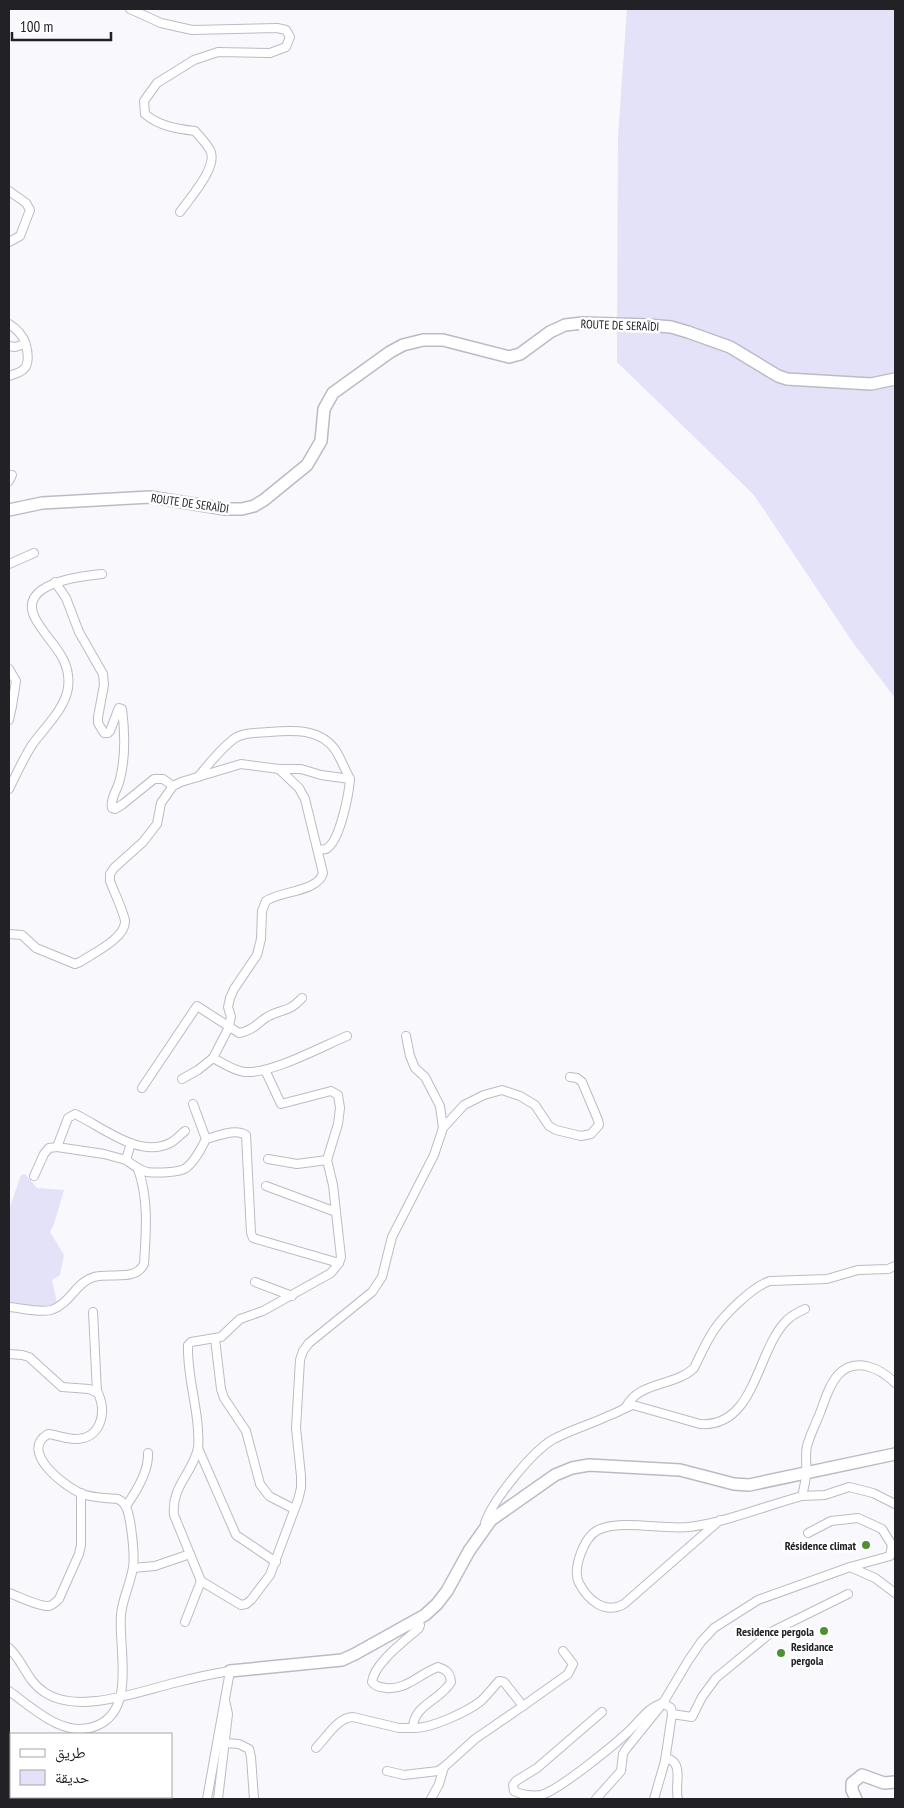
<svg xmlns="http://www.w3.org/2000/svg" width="904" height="1808" viewBox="0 0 904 1808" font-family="'PT Sans Narrow','Noto Naskh Arabic',sans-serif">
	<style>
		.green { fill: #e3e2f9 }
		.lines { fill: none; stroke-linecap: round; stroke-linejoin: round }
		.street-casing { stroke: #bbbbc8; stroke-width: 10 }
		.secondary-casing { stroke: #bbbbc8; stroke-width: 14 }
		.primary-casing { stroke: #bbbbc8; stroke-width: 15 }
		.street { stroke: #fff; stroke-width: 8 }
		.secondary { stroke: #fff; stroke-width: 11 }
		.primary { stroke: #fff; stroke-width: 12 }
		.poi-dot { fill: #509031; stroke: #fff; stroke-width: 2 }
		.labels { text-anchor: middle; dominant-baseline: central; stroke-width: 5; stroke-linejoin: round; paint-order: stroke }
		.street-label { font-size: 12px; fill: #212126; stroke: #fff }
		.poi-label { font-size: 12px; font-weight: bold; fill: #212126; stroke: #fff; text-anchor: end }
	</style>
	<rect width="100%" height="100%" fill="#f8f8fd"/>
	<!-- green -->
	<g class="green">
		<polygon points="627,9 895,9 895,698 854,644 754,495 617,362 618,136"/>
		<path d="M25 1174 37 1188 64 1190 54 1224 50 1232 64 1255 60 1275 52 1280 57 1303C41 1309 25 1305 9 1302V1210L21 1175Z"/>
	</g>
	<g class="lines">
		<defs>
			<g id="street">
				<path d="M130 9 161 23 192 30 277 28 286 30 290 37 286 47 270 53 218 52 194 60 157 83 144 101 145 114C159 126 177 129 195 131 200 137 206 143 210 150 219 166 190 198 180 212"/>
				<polyline points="9,191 26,203 30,210 20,236 9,242"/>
				<path d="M9 324C13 327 18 330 21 335 27 342 31 362 24 369 20 373 14 374 9 376"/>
				<polyline points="9,346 15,347 25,344"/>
				<polyline points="9,481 12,475"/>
				<polyline points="9,564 34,553"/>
				<path d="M55 582 66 598 79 632 103 674 104 685 98 717V723L104 733H108L110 731 118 710 119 708 122 709C125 732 126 755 120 779 118 789 110 798 112 808L115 809 123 804 154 779H163L173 786"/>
				<polyline points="9,669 16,681 12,706 9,707"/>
				<polyline points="9,720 12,706"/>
				<path d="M198 777C209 764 221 748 235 738 245 732 259 733 269 732 293 730 321 728 336 751 341 759 345 770 350 779L321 775 301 769H279"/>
				<path d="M9 789C16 775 23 759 32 745 44 728 65 709 68 688 72 656 48 643 35 618 17 583 81 576 102 574"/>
				<path d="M318 850C319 850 325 849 326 849 340 842 349 793 350 779"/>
				<path d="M9 934 22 935 36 948 75 964 80 962C92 954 126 938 125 921 123 910 114 892 110 881V874L114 868 143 842 157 824 161 803 173 786 181 782 241 764 279 769 299 788 305 799 323 873C318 892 280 891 266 901L262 911 261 939 257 955 234 989 230 998 228 1007 231 1017 228 1029 213 1058 198 1070 182 1079"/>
				<polyline points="406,1036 410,1056 415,1068 425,1077 440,1106 443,1128"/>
				<path d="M213 1058C223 1063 234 1071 245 1072 271 1074 321 1047 347 1036"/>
				<path d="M142 1088 197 1006 239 1033C254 1030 256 1024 267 1017 282 1008 287 1014 302 998"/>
				<polyline points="193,1104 206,1139"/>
				<path d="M131 1143 126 1160C133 1165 139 1170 147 1172 155 1173 179 1173 186 1168 195 1161 201 1149 206 1139 219 1136 234 1128 246 1135L251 1233 253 1238 339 1263"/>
				<polyline points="57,1147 104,1154 126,1160"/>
				<polyline points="268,1159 297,1164 327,1160"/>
				<path d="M34 1176 44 1154 49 1148 57 1147 68 1118 75 1114C101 1126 139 1159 170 1143 175 1141 180 1135 185 1131"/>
				<polyline points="266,1186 336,1212"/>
				<polyline points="255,1282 292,1296"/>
				<path d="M9 1307C22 1308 38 1313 51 1310 70 1304 76 1282 94 1277 110 1272 135 1282 144 1264 146 1233 149 1199 138 1169"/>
				<polyline points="93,1312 97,1392"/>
				<polyline points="215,1339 221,1389 224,1398 246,1431 260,1484 269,1496 294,1509"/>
				<path d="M9 1354 22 1355 29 1357 62 1387 89 1389 98 1393C107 1413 101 1439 75 1439 66 1439 57 1435 48 1434 19 1451 63 1485 80 1493 91 1498 106 1498 118 1499 122 1501 124 1503 126 1507 131 1517 135 1556 133 1567 131 1583 122 1599 121 1615 118 1648 137 1710 96 1726 64 1739 33 1708 9 1691"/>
				<path d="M626 1407C639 1381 674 1387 694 1368 700 1356 706 1342 714 1330 724 1315 753 1286 770 1281L827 1279 858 1270 888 1269 895 1266"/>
				<polyline points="198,1448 236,1535 276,1562"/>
				<polyline points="802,1496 825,1495 849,1487 873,1493 895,1504"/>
				<path d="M126 1506C136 1492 149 1471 148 1453"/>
				<path d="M720 1520 624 1604C605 1615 588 1600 579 1583 572 1569 584 1537 598 1530 621 1519 663 1530 689 1527 727 1522 765 1506 802 1496 804 1488 806 1480 806 1473 807 1464 805 1454 807 1446 810 1435 816 1423 820 1413 825 1400 829 1385 838 1375 855 1356 880 1368 895 1383"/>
				<path d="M485 1523C493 1500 531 1453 552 1440 570 1430 589 1425 608 1416 617 1413 624 1408 633 1405L700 1424C755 1428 756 1352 786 1321 791 1316 798 1312 805 1309"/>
				<polyline points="850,1567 875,1578 895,1593"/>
				<polyline points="133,1568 155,1566 190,1554"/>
				<path d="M201 1581 174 1515C171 1486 193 1473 198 1448 199 1442 198 1435 198 1429 196 1401 187 1373 188 1345L191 1342 221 1337 240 1319 263 1311 331 1273 339 1263 341 1257 333 1185 327 1160 338 1124 340 1108 338 1095 331 1091 281 1104 265 1070"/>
				<path d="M9 1593C18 1596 39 1607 49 1606 53 1605 56 1602 59 1599L79 1554 81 1545V1493"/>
				<path d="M417 1619 420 1625 419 1628C406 1640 374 1663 372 1682 376 1687 380 1687 386 1688 407 1690 419 1674 438 1667 447 1670 450 1673 451 1682 441 1700 413 1705 413 1728 430 1729 467 1712 481 1701 487 1695 493 1688 499 1681L504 1682 523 1706 568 1674 573 1664 563 1651"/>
				<polyline points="185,1622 201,1581 241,1605 246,1604 251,1600 270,1575 298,1500 301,1488 301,1476 296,1428 300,1360 303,1351 309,1343 372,1292 382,1277 392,1237 434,1155 443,1128 464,1105 484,1095 502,1090 520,1096 535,1105 549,1126 556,1130 581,1136 591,1134 599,1125 598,1120 582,1082 577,1078 570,1077"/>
				<path d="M9 1648C23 1661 27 1681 44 1692 77 1715 138 1692 174 1683 193 1678 211 1674 230 1671L207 1799"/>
				<path d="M602 1712 537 1768 516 1781 513 1785 514 1791C521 1795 533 1796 541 1795 558 1791 613 1746 628 1732 639 1722 648 1707 663 1703L671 1708 672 1714 665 1761"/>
				<polyline points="672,1714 692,1717 702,1697 716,1678 773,1631 848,1594"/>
				<polyline points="224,1743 239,1744 249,1749 251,1757 254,1799"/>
				<path d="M316 1748C326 1738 338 1717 353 1717L399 1728H413"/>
				<polyline points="387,1771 404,1775 438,1771 444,1767 475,1739 523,1706"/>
				<polyline points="38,1799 39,1797"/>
				<polyline points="218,1799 228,1714 225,1700"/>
				<polyline points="431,1799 439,1784 444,1767"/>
				<polyline points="596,1799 621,1771 623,1754 626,1749 663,1703 688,1661 701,1642 714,1628 758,1600 850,1567 890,1556 892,1545 882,1529 858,1518 831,1521 808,1533"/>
				<path d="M654 1799 665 1761 669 1759C684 1765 674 1786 678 1799"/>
			</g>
			<g id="secondary">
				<polyline points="9,510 42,503 150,497 225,509 242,509 254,506 264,500 307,465 321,441 324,409 333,393 390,352 403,345 423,340 443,340 509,357 520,354 550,332 565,325 583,323 648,325 671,327 688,332 730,347 778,376 787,379 871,384 895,379"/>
				<polyline points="230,1671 342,1660 355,1654 425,1615 437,1604 447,1591 469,1551 491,1520 555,1475 572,1468 589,1465 680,1470 734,1484 749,1485 895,1454"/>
				<polyline points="856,1799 852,1790 852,1783 862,1775 884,1783 895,1782"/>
			</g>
			<g id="primary">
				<polyline points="9,1743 11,1744"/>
				<polyline points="9,1755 11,1757"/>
				<polyline points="68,1797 71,1799"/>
				<polyline points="84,1797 88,1799"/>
			</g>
		</defs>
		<!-- street casing -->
		<use href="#street" class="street-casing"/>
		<!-- secondary casing -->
		<use href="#secondary" class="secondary-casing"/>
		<!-- primary casing -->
		<use href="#primary" class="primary-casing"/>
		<!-- street -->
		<use href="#street" class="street"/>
		<!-- secondary -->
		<use href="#secondary" class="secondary"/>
		<!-- primary -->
		<use href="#primary" class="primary"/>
	</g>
	<!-- markers -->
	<g class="poi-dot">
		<circle cx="866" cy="1545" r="5"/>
		<circle cx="824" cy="1631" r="5"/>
		<circle cx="781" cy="1653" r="5"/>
	</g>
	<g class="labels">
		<!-- street labels -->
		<g class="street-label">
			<text transform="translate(620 325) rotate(2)">ROUTE DE SERAÏDI</text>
			<text transform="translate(190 503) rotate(8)">ROUTE DE SERAÏDI</text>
		</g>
		<!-- poi labels -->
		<g class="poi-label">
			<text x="856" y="1545">Résidence climat</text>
			<text x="814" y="1631">Residence pergola</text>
			<text x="791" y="1646" text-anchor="start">Residance<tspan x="791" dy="14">pergola</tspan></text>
		</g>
	</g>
	<!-- border -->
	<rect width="904" height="1808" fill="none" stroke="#212126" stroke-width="20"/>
	<!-- legend -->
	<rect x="10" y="1733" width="162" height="65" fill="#ffffff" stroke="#a6a6a8"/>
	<rect x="20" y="1749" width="25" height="8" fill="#ffffff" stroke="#a6a6a8"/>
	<text x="55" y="1758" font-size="15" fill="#212126">طريق</text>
	<rect x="20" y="1770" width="25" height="15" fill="#e3e2f9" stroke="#a6a6a8"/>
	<text x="55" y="1783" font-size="15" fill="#212126">حديقة</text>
	<!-- scale -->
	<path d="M12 32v8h99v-8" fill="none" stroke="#212126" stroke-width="2.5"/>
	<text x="20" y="32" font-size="15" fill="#212126" stroke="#ffffff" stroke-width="4" paint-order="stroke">100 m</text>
</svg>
